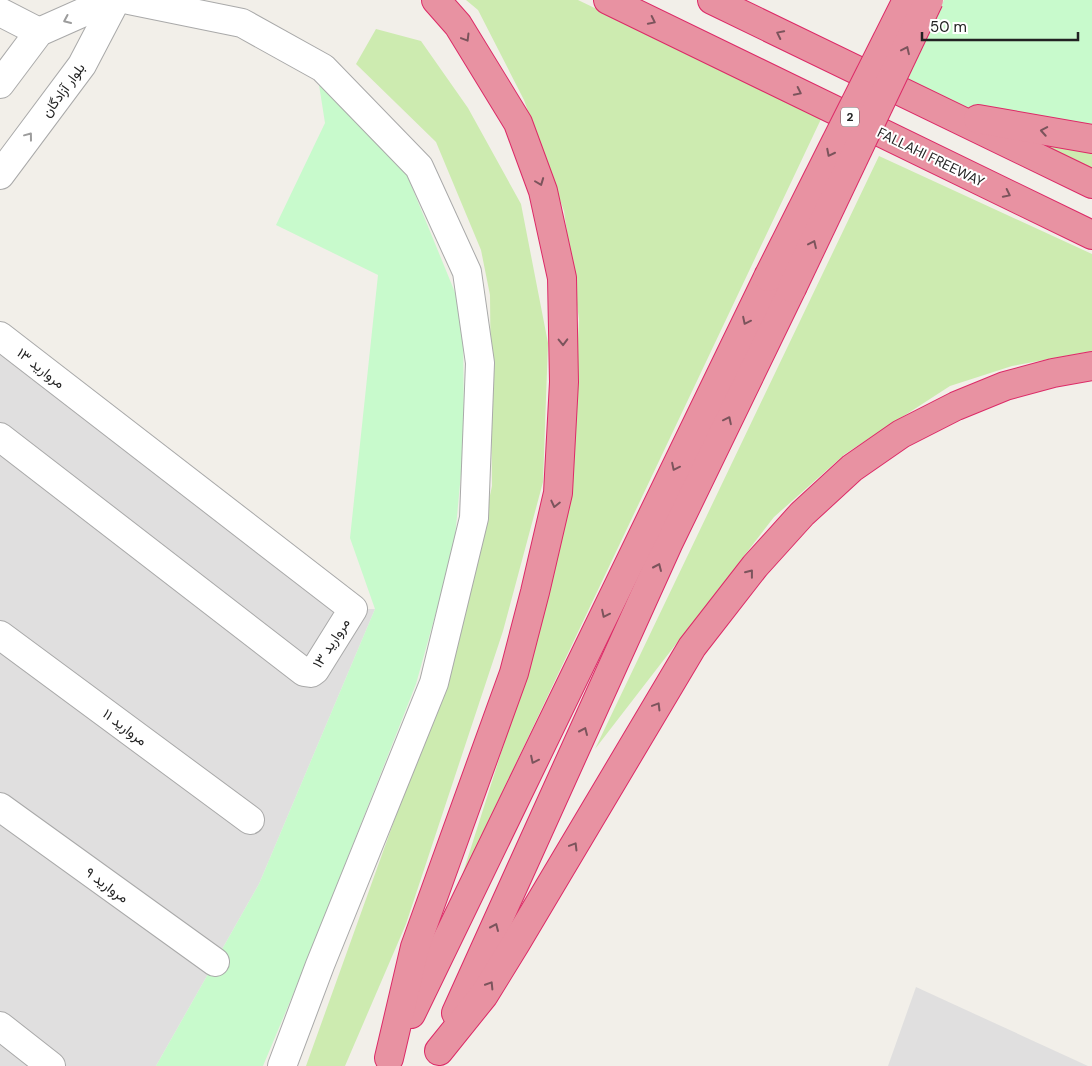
<svg xmlns="http://www.w3.org/2000/svg" width="1092" height="1066" viewBox="0 0 1092 1066" font-family="'DM Sans',Vazirmatn,sans-serif">
	<style>
		.residential { fill: #e0dfdf }
		.grass { fill: #cdebb0 }
		.park { fill: #c8facc }
		.lines { fill: none; stroke-linecap: round; stroke-linejoin: round }
		.minor-casing { stroke: #a9a9a9; stroke-width: 30 }
		.highway-casing { stroke: #dc2a67; stroke-width: 30 }
		.minor { stroke: #fff; stroke-width: 28 }
		.highway { stroke: #e892a2; stroke-width: 28 }
		.highway-bridge-casing { stroke: #dc2a67; stroke-width: 30; stroke-linecap: butt }
		.highway-bridge { stroke: #e892a2; stroke-width: 28 }
		.oneway { stroke: #9c9c9c }
		.oneway2 { stroke: #7b545c }
		.labels { text-anchor: middle; dominant-baseline: central; stroke-width: 4; stroke-linejoin: round; paint-order: stroke }
		.shield { fill: #fff; stroke: #646464; stroke-width: 1 }
		.shield-label { font-size: 12px; font-weight: bold; fill: #222 }
		.street-label { font-size: 14px; fill: #222; stroke: #fff }
	</style>
	<rect width="100%" height="100%" fill="#f2efe9"/>
	<!-- residential -->
	<g class="residential">
		<polygon points="0,350 353,609 375,609 259,884 156,1066 0,1066"/>
		<polygon points="916,987 1088,1066 888,1066"/>
	</g>
	<!-- grass -->
	<g class="grass">
		<polygon points="466,0 578,0 822,117 461,879 523,684 571,479 579,319 564,211 524,100 478,10"/>
		<polygon points="376,29 421,41 468,108 521,204 548,343 543,482 503,631 406,924 345,1066 306,1066 458,643 492,486 490,295 481,250 436,142 356,64"/>
		<polygon points="1023,139 1092,147 1092,172"/>
		<polygon points="879,156 1092,254 1092,351 1012,366 950,386 845,454 774,517 595,749"/>
	</g>
	<!-- park -->
	<g class="park">
		<polygon points="944,0 1092,0 1092,132 949,106 903,83"/>
		<polygon points="317,72 407,175 463,312 464,442 454,548 416,684 307,961 263,1066 156,1066 259,884 375,609 350,538 378,275 276,225 325,123"/>
	</g>
	<g class="lines">
		<defs>
			<g id="minor">
				<polyline points="129,0 242,23 323,68 419,167 467,272 480,363 474,518 434,683 320,965 282,1066"/>
				<polyline points="0,12 39,32"/>
				<polyline points="0,84 39,32 111,0"/>
				<polyline points="0,175 82,65 116,0"/>
				<polyline points="0,336 353,609 315,670 311,673 304,672 0,437"/>
				<polyline points="0,635 250,820"/>
				<polyline points="0,807 215,962"/>
				<polyline points="0,1026 51,1066"/>
			</g>
			<g id="highway">
				<polyline points="608,0 1092,235"/>
				<polyline points="712,0 1092,184"/>
				<polyline points="978,119 1092,139"/>
				<polyline points="456,1013 668,544 792,288"/>
				<polyline points="411,1014 768,277"/>
				<polyline points="439,1051 484,995 516,943 692,647 755,566 802,514 852,468 901,434 956,406 1005,386 1053,373 1092,366"/>
				<polyline points="389,1058 415,947 514,673 535,592 558,493 564,382 562,278 543,191 518,123 458,25 436,0"/>
			</g>
		</defs>
		<!-- minor casing -->
		<use href="#minor" class="minor-casing"/>
		<!-- highway casing -->
		<use href="#highway" class="highway-casing"/>
		<!-- minor -->
		<use href="#minor" class="minor"/>
		<!-- highway -->
		<use href="#highway" class="highway"/>
		<defs>
			<g id="highway-bridge">
				<polyline points="768,277 907,0"/>
				<polyline points="792,288 929,0"/>
			</g>
		</defs>
		<!-- highway-bridge casing -->
		<use href="#highway-bridge" class="highway-bridge-casing"/>
		<!-- highway-bridge -->
		<use href="#highway-bridge" class="highway-bridge"/>
	</g>
	<!-- one-way arrows -->
	<defs><path id="oneway-chevron" d="M-2-3.5L2.5 0L-2 3.5" fill="none" stroke-width="1.6" stroke-linecap="round" stroke-linejoin="round" transform="scale(1.25)"/></defs>
	<g class="oneway">
		<use href="#oneway-chevron" transform="translate(67 20) rotate(156)"/>
		<use href="#oneway-chevron" transform="translate(29 136) rotate(-53)"/>
	</g>
	<g class="oneway2">
		<use href="#oneway-chevron" transform="translate(652 21) rotate(26)"/>
		<use href="#oneway-chevron" transform="translate(780 34) rotate(-154)"/>
		<use href="#oneway-chevron" transform="translate(466 38) rotate(59)"/>
		<use href="#oneway-chevron" transform="translate(906 50) rotate(-65)"/>
		<use href="#oneway-chevron" transform="translate(798 92) rotate(26)"/>
		<use href="#oneway-chevron" transform="translate(1044 131) rotate(-170)"/>
		<use href="#oneway-chevron" transform="translate(830 153) rotate(117)"/>
		<use href="#oneway-chevron" transform="translate(540 182) rotate(69)"/>
		<use href="#oneway-chevron" transform="translate(1007 194) rotate(26)"/>
		<use href="#oneway-chevron" transform="translate(813 244) rotate(-65)"/>
		<use href="#oneway-chevron" transform="translate(746 321) rotate(116)"/>
		<use href="#oneway-chevron" transform="translate(563 342) rotate(89)"/>
		<use href="#oneway-chevron" transform="translate(728 420) rotate(-64)"/>
		<use href="#oneway-chevron" transform="translate(675 467) rotate(116)"/>
		<use href="#oneway-chevron" transform="translate(555 504) rotate(103)"/>
		<use href="#oneway-chevron" transform="translate(658 567) rotate(-66)"/>
		<use href="#oneway-chevron" transform="translate(750 573) rotate(-52)"/>
		<use href="#oneway-chevron" transform="translate(605 614) rotate(116)"/>
		<use href="#oneway-chevron" transform="translate(657 706) rotate(-59)"/>
		<use href="#oneway-chevron" transform="translate(584 731) rotate(-66)"/>
		<use href="#oneway-chevron" transform="translate(534 760) rotate(116)"/>
		<use href="#oneway-chevron" transform="translate(574 846) rotate(-59)"/>
		<use href="#oneway-chevron" transform="translate(495 927) rotate(-66)"/>
		<use href="#oneway-chevron" transform="translate(490 985) rotate(-58)"/>
	</g>
	<g class="labels">
		<!-- shield labels -->
		<rect class="shield" x="841" y="107.5" width="18" height="19" rx="4"/>
		<g class="shield-label">
			<text x="850" y="117">2</text>
		</g>
		<!-- street labels -->
		<g class="street-label">
			<text transform="translate(63 90) rotate(-54)">بلوار آزادگان</text>
			<text transform="translate(931 157) rotate(26)">FALLAHI FREEWAY</text>
			<text transform="translate(41 368) rotate(38)">مروارید ۱۳</text>
			<text transform="translate(331 643) rotate(-57)">مروارید ۱۳</text>
			<text transform="translate(125 727) rotate(37)">مروارید ۱۱</text>
			<text transform="translate(107 885) rotate(36)">مروارید ۹</text>
		</g>
	</g>
	<!-- scale -->
	<path d="M922 32v8h156v-8" fill="none" stroke="#222222" stroke-width="2.5"/>
	<text x="930" y="32" font-size="15" fill="#222222" stroke="#ffffff" stroke-width="4" paint-order="stroke">50 m</text>
</svg>
